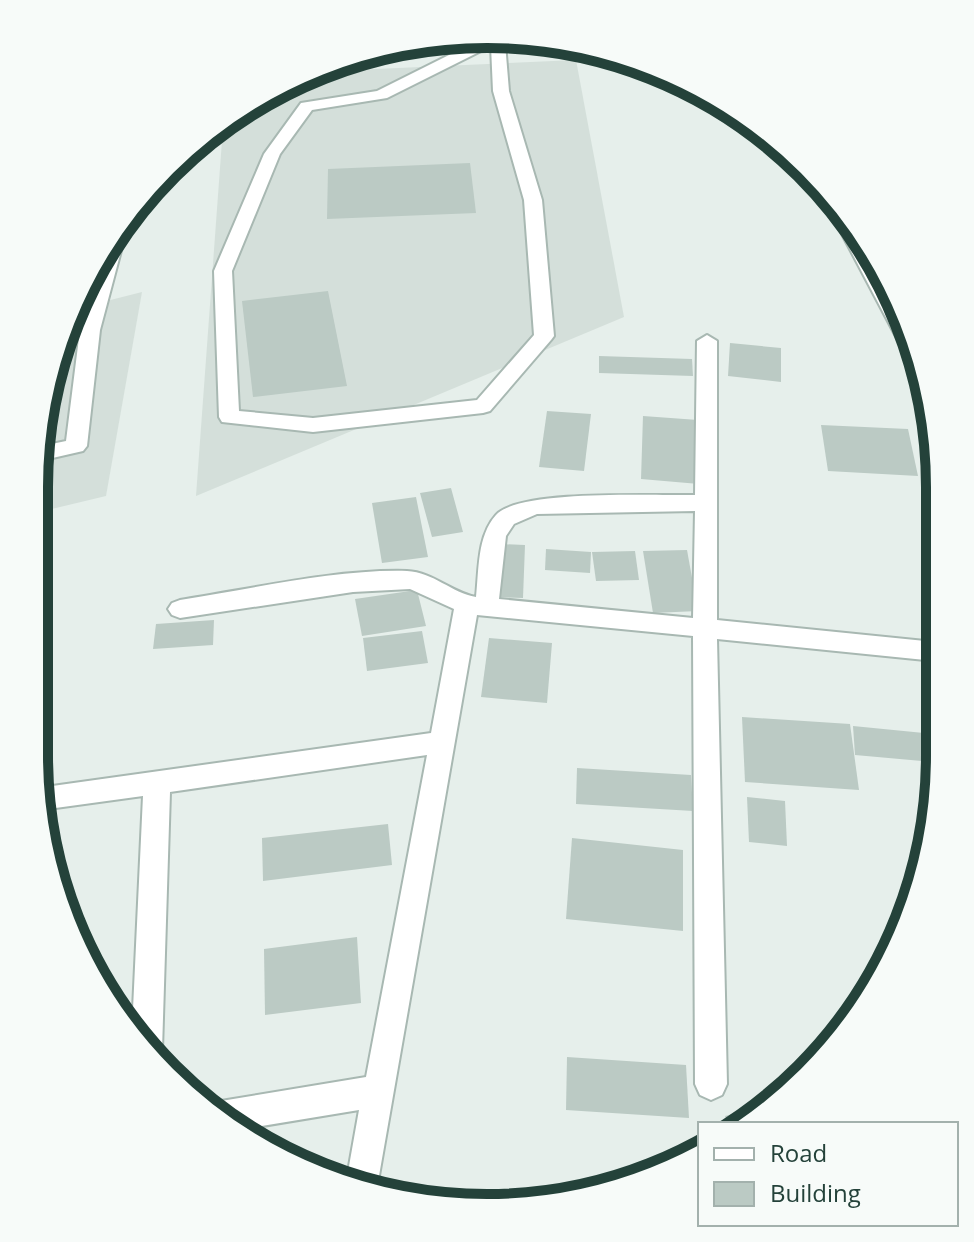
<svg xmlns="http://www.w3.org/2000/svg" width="974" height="1242" viewBox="0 0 974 1242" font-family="'Open Sans',sans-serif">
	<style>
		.built { fill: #d4dfda }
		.building { fill: #bbcac4 }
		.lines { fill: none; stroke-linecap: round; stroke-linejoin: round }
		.minor-casing { stroke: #a8b8b2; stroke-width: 4 }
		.minor { fill: #fff; fill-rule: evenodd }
		.rim { fill: none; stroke: #24423a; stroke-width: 10 }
	</style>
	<rect width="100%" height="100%" fill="#e6efeb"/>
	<!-- built -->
	<g class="built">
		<polygon points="576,60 624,317 196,496 223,127 260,95 331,71"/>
		<polygon points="142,292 106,496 35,513 35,458 58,341 75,309"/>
	</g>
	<!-- building -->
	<g class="building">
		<polygon points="470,163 476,213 327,219 328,169"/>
		<polygon points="328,291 347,386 253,397 242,301"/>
		<polygon points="730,343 781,348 781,382 728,376"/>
		<polygon points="599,356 692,359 693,376 599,373"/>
		<polygon points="547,411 591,414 584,471 539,467"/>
		<polygon points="643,416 698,420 699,484 641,479"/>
		<polygon points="821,425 908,429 918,476 828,471"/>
		<polygon points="451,488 463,532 432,537 420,493"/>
		<polygon points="416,497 428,557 382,563 372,503"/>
		<polygon points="498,544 525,545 523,598 495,597"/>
		<polygon points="546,549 591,552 590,573 545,570"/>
		<polygon points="687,550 698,611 653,613 643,551"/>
		<polygon points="635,551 639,580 596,581 592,552"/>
		<polygon points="417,590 426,626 362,636 355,599"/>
		<polygon points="214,620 213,645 153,649 156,624"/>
		<polygon points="422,631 428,663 367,671 363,638"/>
		<polygon points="489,638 552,643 547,703 481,697"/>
		<polygon points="742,717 850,724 859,790 745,782"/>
		<polygon points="853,726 934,734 933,762 855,755"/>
		<polygon points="577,768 691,775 693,811 576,804"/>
		<polygon points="747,797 785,801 787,846 749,842"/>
		<polygon points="388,824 392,865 263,881 262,838"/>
		<polygon points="572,838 683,850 683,931 566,919"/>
		<polygon points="357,937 361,1003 265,1015 264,949"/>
		<polygon points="567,1057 686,1065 689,1118 566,1110"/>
		<polygon points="773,1104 746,1124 728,1124 725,1116"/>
	</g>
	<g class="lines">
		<defs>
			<g id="minor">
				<path d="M477 41 505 43 509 91 542 200 554 336 551 340 490 411 483 413 313 432 222 422 219 417 214 271 264 154 301 103 377 91ZM491 46 493 91 524 200 534 335 477 400 313 418 239 411 232 271 280 154 312 110 387 98Z"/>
				<path d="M837 215C870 231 914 332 921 369L913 367 910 363 834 219Z"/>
				<polygon points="119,227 126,232 100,330 87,446 83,451 35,462 37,447 66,441 80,330 99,266"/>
				<path d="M707 335 717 341V620L935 642V661L717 639 727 1084 722 1095 711 1100 700 1095 695 1084 693 636 477 615 376 1193 346 1183 359 1110 238 1130 210 1106 221 1101 366 1077 427 755 170 792 162 1050 156 1061 132 1031 143 796 41 810 38 788 431 733 454 609 410 589 353 592 180 618 172 615 168 609 172 603 180 600C251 589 336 569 407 571 433 572 452 593 476 597 479 570 477 536 496 515 519 489 656 496 695 495L697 341ZM695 511 693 618 499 599 506 536 514 524 537 514Z"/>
			</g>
		</defs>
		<!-- minor casing -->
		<use href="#minor" class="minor-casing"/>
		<!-- minor -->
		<use href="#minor" class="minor"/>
	</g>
	<!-- crop -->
	<path d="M0 0H974V1242H0ZM487 48H487A439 439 0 0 1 926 487V755A439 439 0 0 1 487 1194H487A439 439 0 0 1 48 755V487A439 439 0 0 1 487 48Z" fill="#f7fbf9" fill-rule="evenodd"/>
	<path class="rim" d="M487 48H487A439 439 0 0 1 926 487V755A439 439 0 0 1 487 1194H487A439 439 0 0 1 48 755V487A439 439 0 0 1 487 48Z"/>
	<!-- legend -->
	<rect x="698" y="1122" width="260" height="104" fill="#f7fbf9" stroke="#a3b1ad" stroke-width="2"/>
	<rect x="714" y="1148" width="40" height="12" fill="#ffffff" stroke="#a3b1ad" stroke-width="2"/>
	<text x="770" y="1162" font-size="24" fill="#24423a">Road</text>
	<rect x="714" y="1182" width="40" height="24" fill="#bbcac4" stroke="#a3b1ad" stroke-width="2"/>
	<text x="770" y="1202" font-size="24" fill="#24423a">Building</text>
</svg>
